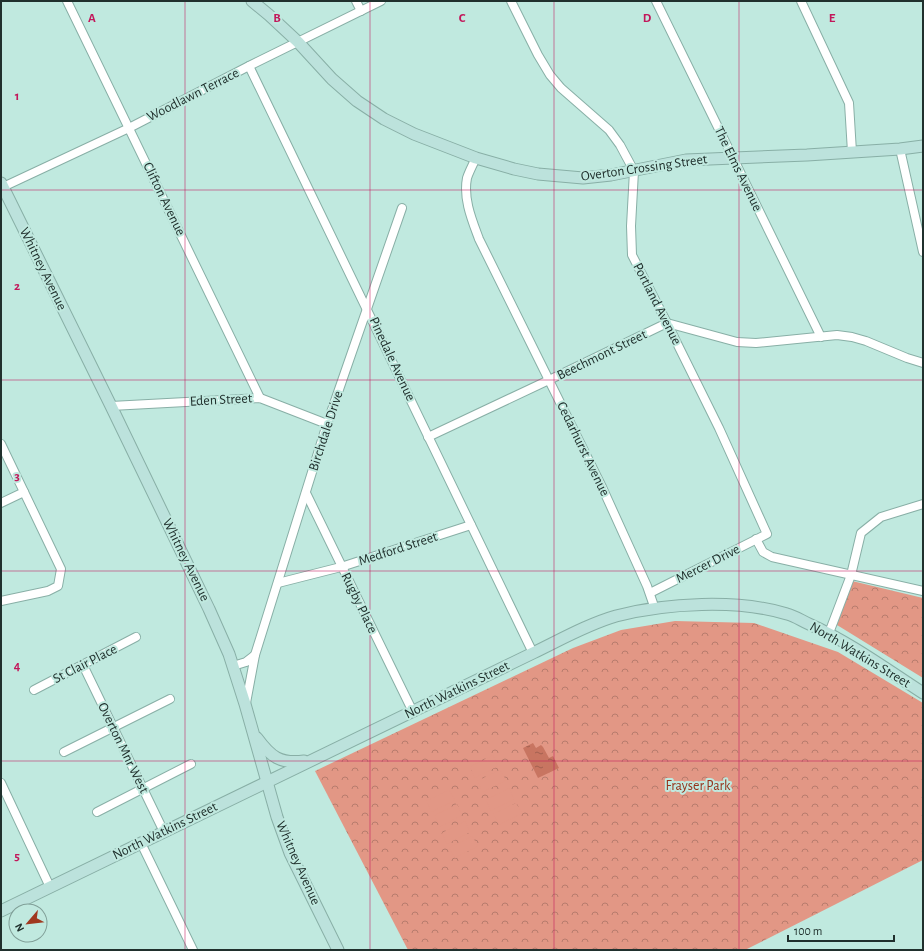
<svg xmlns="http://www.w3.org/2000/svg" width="924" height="951" viewBox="0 0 924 951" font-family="'Alegreya Sans',sans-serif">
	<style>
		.park { fill: url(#park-crowns) }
		.pitch { fill: #e29785 }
		.water { fill: url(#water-ripples) }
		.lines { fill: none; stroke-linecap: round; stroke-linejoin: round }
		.street-casing { stroke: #88afa6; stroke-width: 10 }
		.secondary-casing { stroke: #88afa6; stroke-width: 13 }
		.street { stroke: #fff; stroke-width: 8 }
		.secondary { stroke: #bce2dc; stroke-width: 11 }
		.grid { fill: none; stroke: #c2185b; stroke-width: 1; stroke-opacity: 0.55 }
		.labels { text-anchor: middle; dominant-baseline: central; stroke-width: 4; stroke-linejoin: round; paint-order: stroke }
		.street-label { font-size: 14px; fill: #20302d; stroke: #c0e9df }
		.park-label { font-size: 14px; fill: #953119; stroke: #c0e9df }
		.grid-label { font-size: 13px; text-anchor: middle; font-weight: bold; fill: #c2185b; stroke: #c0e9df; stroke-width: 4; stroke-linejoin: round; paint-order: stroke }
	</style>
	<defs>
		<pattern id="park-crowns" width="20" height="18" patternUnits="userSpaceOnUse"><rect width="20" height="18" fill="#e29785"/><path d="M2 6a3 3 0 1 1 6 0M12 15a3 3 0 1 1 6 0" fill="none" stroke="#b77c6d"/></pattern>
		<pattern id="water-ripples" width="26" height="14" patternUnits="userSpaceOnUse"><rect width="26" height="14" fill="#c87561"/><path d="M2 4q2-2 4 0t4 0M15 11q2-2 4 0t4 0" fill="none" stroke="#a26050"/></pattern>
	</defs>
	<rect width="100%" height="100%" fill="#c0e9df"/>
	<!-- park -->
	<g class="park">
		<polygon points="852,581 923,598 923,678 837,625"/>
		<polygon points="675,621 754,623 838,652 923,703 923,860 745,950 408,950 315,771 573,648 621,630"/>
	</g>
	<!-- pitch -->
	<g class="pitch">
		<polygon points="493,755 498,766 475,778 470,767"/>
		<polygon points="500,770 506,780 483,792 477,781"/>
		<polygon points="509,788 514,799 491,811 486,800"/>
		<polygon points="449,790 455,800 432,812 426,801"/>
		<polygon points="516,803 522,813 499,825 493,814"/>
		<polygon points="457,804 462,815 440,827 434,816"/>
		<polygon points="465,821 470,832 447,844 442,833"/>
		<polygon points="472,836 478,846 455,858 449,848"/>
	</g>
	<!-- water -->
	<polygon class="water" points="533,743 536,748 541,745 543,747 549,758 553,756 559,768 538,778 523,748"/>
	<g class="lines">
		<defs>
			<g id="street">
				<polyline points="67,1 260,398"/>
				<polyline points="356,1 361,11"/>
				<polyline points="511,1 538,55 550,75 561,88 609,130 620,145 634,171 631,226 632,255 667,323 719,428 767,534 650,593"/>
				<polyline points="656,1 821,337"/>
				<polyline points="801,1 849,103 852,152"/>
				<path d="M249 66C345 261 439 457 533 653"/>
				<polyline points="900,149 923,252"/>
				<path d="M476 158C473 164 469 172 467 178 463 199 472 220 479 239L602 487 647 586 655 609"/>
				<polyline points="3,187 129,128 249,66 381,1"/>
				<polyline points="111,406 260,398 327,424"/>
				<polyline points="428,437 549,380 667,323 737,342 756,343 837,335 852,337 866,341 907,358 923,363"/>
				<polyline points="1,444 61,569 58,586 48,591 1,601"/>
				<polyline points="306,493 413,712"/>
				<polyline points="1,503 24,492"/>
				<polyline points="756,539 763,552 772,557 923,591"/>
				<polyline points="278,583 341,567 471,525"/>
				<polyline points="829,633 851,575 861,533 881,517 923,504"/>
				<polyline points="255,655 327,424 402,208"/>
				<polyline points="83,665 164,832"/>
				<polyline points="233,666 246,662 255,655 246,703"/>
				<polyline points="34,690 136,637"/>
				<polyline points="64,752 170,699"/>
				<polyline points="1,783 50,887"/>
				<polyline points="97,812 191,764"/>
				<polyline points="141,843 193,950"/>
			</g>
			<g id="secondary">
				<polyline points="252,1 269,15 298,42 332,79 357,101 384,119 414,134 476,158 514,169 538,174 583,178 611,175 686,160 807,155 900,149 923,146"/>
				<polyline points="1,183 111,406 209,609 229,654 245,704 277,817 290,853 338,950"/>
				<path d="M257 738C271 757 280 764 304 761"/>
				<path d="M1 911 533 653C560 640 588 624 616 616 666 603 738 599 787 614 795 616 802 621 809 624 849 642 886 669 923 693"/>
			</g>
		</defs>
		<!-- street casing -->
		<use href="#street" class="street-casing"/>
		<!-- secondary casing -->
		<use href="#secondary" class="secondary-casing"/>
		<!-- street -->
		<use href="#street" class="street"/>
		<!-- secondary -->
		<use href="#secondary" class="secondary"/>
	</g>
	<!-- grid -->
	<path class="grid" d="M185 1V950M370 1V950M554 1V950M739 1V950M1 190H923M1 380H923M1 571H923M1 761H923"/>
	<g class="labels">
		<!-- street labels -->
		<g class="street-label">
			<text transform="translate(193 95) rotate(-27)">Woodlawn Terrace</text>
			<text transform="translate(644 168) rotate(-8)">Overton Crossing Street</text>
			<text transform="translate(738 169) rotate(64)">The Elms Avenue</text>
			<text transform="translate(164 199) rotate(64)">Clifton Avenue</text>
			<text transform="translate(43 269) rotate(64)">Whitney Avenue</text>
			<text transform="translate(657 304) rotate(63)">Portland Avenue</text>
			<text transform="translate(602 355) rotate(-26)">Beechmont Street</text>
			<text transform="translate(392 359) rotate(65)">Pinedale Avenue</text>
			<text transform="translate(221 400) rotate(-3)">Eden Street</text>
			<text transform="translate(326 431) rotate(-72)">Birchdale Drive</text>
			<text transform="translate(583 449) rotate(64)">Cedarhurst Avenue</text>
			<text transform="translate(398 549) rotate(-18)">Medford Street</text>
			<text transform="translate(186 560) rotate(64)">Whitney Avenue</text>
			<text transform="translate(708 564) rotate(-27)">Mercer Drive</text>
			<text transform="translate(359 603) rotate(64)">Rugby Place</text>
			<text transform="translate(860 655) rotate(31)">North Watkins Street</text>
			<text transform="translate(85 664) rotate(-27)">St Clair Place</text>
			<text transform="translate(457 690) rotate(-26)">North Watkins Street</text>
			<text transform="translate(123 748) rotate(64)">Overton Mnr West</text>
			<text transform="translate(165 831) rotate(-26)">North Watkins Street</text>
			<text transform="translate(298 863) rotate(66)">Whitney Avenue</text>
		</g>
		<!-- park labels -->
		<g class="park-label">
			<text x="698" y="786">Frayser Park</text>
		</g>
	</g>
	<g class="grid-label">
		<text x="92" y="22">A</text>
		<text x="277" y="22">B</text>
		<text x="462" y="22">C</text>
		<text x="647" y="22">D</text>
		<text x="832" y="22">E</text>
		<text x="17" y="100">1</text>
		<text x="17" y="290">2</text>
		<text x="17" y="480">3</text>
		<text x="17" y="670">4</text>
		<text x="17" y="860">5</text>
	</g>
	<!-- border -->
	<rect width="924" height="951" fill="none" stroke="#20302d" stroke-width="4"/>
	<!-- north arrow -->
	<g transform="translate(28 923) rotate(242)"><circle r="19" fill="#c0e9df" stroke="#809f98"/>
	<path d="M0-3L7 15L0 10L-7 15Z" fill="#a0381f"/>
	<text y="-6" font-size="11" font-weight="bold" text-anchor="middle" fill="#20302d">N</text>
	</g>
	<!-- scale -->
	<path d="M788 935v6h106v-6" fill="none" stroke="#20302d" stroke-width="2"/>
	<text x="794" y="935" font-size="12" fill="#20302d" stroke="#c0e9df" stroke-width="3" paint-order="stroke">100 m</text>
</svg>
